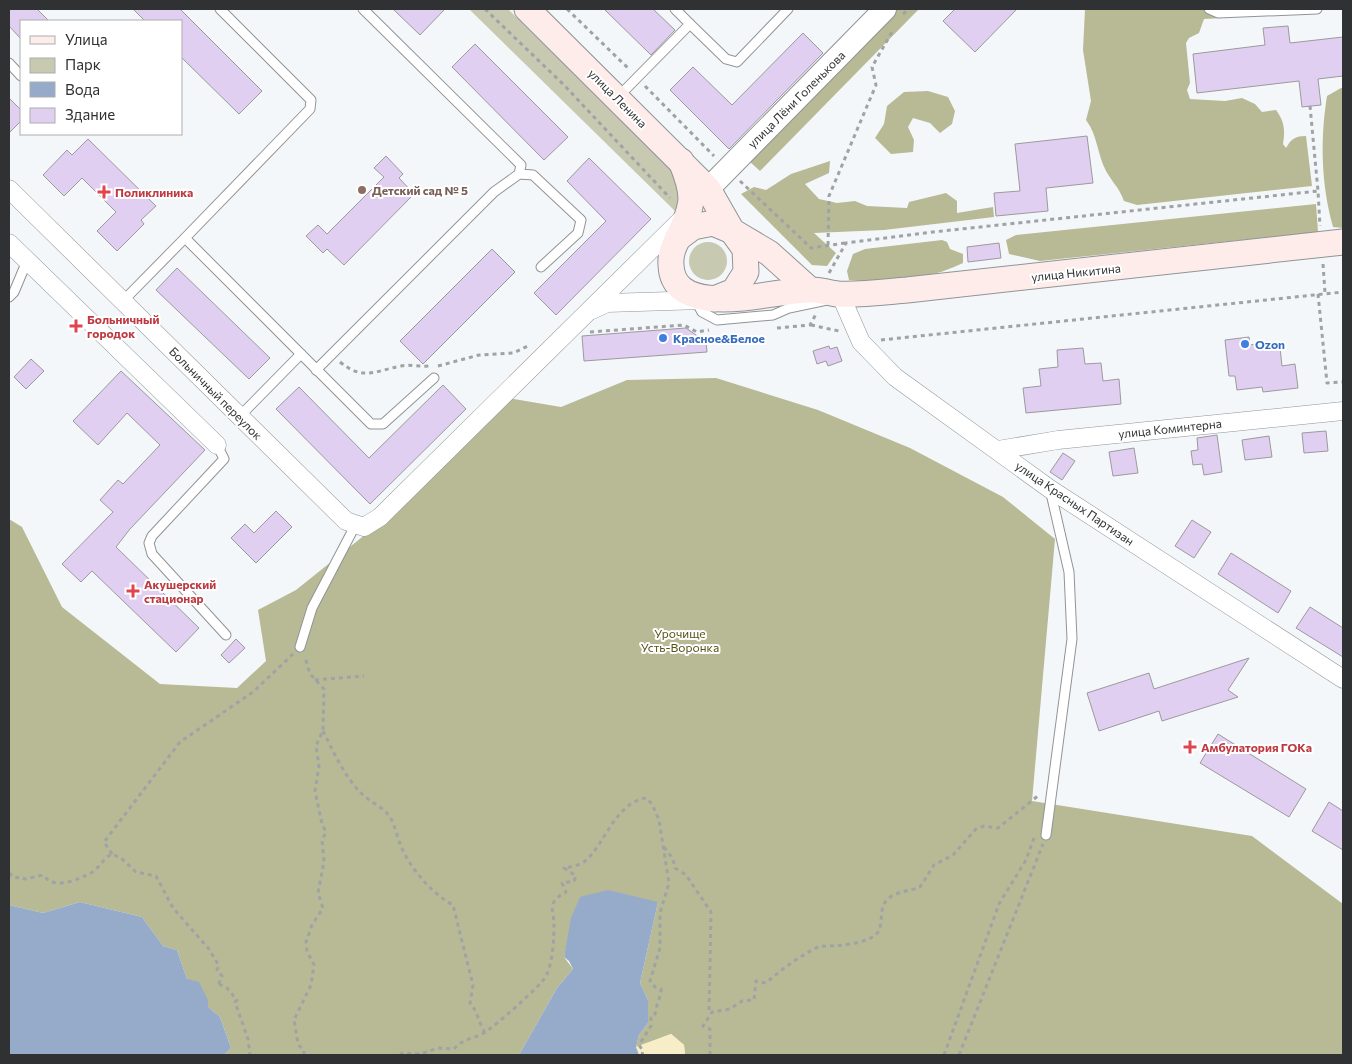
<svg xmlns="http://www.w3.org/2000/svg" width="1352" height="1064" viewBox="0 0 1352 1064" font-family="Commissioner,sans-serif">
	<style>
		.green { fill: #c7c9b0 }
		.forest { fill: #b7ba94 }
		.sand { fill: #f7edc7 }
		.water { fill: #96aaca }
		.building { fill: #e1cff2; stroke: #9b9a9d }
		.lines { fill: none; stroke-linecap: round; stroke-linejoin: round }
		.service-casing { stroke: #919496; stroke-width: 11 }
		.minor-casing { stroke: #919496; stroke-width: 19 }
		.tertiary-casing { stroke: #919496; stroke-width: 24 }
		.secondary-casing { stroke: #919496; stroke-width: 27 }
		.path { stroke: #a0a3a5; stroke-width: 3; stroke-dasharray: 4 4; stroke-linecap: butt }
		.service { stroke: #fff; stroke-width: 9 }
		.minor { stroke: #fff; stroke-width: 18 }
		.tertiary { stroke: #fff; stroke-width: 22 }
		.secondary { stroke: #fdece9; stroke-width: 25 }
		.education-dot { fill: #8d6e63; stroke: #fff; stroke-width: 2 }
		.health-dot { fill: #e0444e; stroke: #fff; stroke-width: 2 }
		.shop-dot { fill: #3f7fe0; stroke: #fff; stroke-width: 2 }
		.labels { text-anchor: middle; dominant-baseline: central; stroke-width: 4; stroke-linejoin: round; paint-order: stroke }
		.street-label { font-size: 12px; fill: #2f3132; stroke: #fff }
		.education-label { font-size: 12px; font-weight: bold; fill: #785e54; stroke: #fff; text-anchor: start }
		.health-label { font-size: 12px; font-weight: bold; fill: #be3a42; stroke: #fff; text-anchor: start }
		.shop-label { font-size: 12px; font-weight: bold; fill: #366cbe; stroke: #fff; text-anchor: start }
		.park-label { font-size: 12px; fill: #535417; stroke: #fff }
	</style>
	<rect width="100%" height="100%" fill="#f4f7f9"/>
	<!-- green -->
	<g class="green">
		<polygon points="469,9 508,9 671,169 685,196 676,212"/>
		<circle cx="708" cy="261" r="19"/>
	</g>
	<!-- forest -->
	<g class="forest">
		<polygon points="897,9 919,9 760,171 749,161"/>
		<path d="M1085 9H1229L1223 18 1204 19 1199 33 1189 38 1186 43 1190 83 1187 90 1190 99 1225 101 1242 98 1255 104 1262 112 1276 110C1285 122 1285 131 1283 144L1286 148C1291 139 1295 136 1306 136L1312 186 1137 205 1124 201C1119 187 1112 182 1106 171 1097 154 1098 136 1086 120L1091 101 1083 50Z"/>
		<path d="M1341 88H1343V228L1333 227C1321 185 1320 139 1327 96Z"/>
		<polygon points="928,91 948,97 955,111 952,124 940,133 930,123 913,118 908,127 914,140 913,152 891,154 875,138 884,124 887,106 904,92"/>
		<polygon points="830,161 829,173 805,184 819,199 837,203 855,201 867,206 907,208 909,202 946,193 957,201 957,213 993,207 994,217 884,230 814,233 836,253 827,266 812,265 741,194 754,187 766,190 791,174"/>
		<polygon points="1316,204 1318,232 1040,261 1009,254 1006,240 1016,235"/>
		<path d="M942 240 947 242 950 249 963 254V263C928 280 887 284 849 280L847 271 853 254 865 249Z"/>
		<polygon points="716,378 818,410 910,448 1003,497 1055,539 1032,801 1252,836 1343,904 1343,1055 685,1055 684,1045 671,1034 636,1047 639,1035 648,1023 648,1000 640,983 658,902 568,939 564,957 573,969 557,988 519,1055 224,1055 231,1048 220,1017 208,1007 187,979 177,950 163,946 142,917 80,902 43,913 9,905 9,519 22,527 62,607 160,684 237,688 266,661 258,610 296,590 406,502 508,398 561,407 627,380"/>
	</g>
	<!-- sand -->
	<polygon class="sand" points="671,1034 684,1045 685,1055 639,1055 636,1047"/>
	<!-- water -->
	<g class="water">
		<polygon points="608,890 658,902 640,983 648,1000 648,1023 639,1035 636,1047 639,1055 519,1055 557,988 573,969 569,961 564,957 571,918 580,897"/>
		<polygon points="80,902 142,917 163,946 177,950 187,979 199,982 208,1000 208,1007 220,1017 231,1048 224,1055 9,1055 9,905 43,913"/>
	</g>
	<!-- building -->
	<g class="building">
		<polygon points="9,9 37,9 49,21 21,21 21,39 9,26"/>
		<polygon points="133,9 180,9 262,91 239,114 181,57 181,21 145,21"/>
		<polygon points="393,9 445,9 420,35"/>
		<polygon points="604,9 653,9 675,30 651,55"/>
		<polygon points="955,9 1017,9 975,52 943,21"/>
		<polygon points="1288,26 1290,43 1343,37 1343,76 1318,79 1321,105 1302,107 1299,81 1197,93 1193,54 1265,45 1263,28"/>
		<polygon points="803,33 823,53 729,149 670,90 693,67 732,105"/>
		<polygon points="475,44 568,137 544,160 452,67"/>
		<polygon points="9,98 21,110 21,121 9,133"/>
		<polygon points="1087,136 1093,183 1046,188 1048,211 996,216 994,193 1020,191 1015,144"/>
		<polygon points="88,139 156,206 141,220 144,224 117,251 97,231 116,212 82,178 64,196 43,175 67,150 72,155"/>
		<polygon points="386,156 403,174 399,178 414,194 344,265 327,249 323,253 306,236 318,225 327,234 384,177 374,168"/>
		<polygon points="589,158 651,219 556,315 534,293 606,221 567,181"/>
		<polygon points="999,243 1001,258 968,262 967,247"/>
		<polygon points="492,249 515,272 423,364 400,341"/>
		<polygon points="177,268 270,358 249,379 156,290"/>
		<polygon points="686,328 706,342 707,352 584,361 582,336"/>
		<polygon points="1249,337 1250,345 1273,342 1280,348 1282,366 1295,364 1298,388 1263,392 1262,387 1237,390 1235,376 1229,376 1225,340"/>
		<polygon points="829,346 830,349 837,347 842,361 828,366 826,361 817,364 813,351"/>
		<polygon points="1083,348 1085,364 1101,363 1103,381 1119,379 1121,404 1026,413 1023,388 1041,386 1039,369 1058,367 1057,350"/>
		<polygon points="31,359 44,371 26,389 14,377"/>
		<polygon points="121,371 205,450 130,529 116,547 199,628 176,652 92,571 81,582 62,564 113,512 100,500 118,480 123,484 160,445 127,413 98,445 73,421"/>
		<polygon points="443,385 466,409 370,504 276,409 299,387 369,458"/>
		<polygon points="1326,431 1328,451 1304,453 1302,433"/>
		<polygon points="1217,435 1222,472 1204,475 1202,464 1193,465 1191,451 1198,450 1197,438"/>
		<polygon points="1269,436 1272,457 1245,460 1242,440"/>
		<polygon points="1134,448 1138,473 1113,476 1109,452"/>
		<polygon points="1063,453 1075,461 1062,480 1050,472"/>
		<polygon points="276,511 292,527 256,563 231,538 245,524 254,533"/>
		<polygon points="1192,520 1211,532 1194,558 1175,546"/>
		<polygon points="1231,553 1291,591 1278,613 1218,574"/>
		<polygon points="1310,607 1343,628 1343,657 1296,628"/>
		<polygon points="236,639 245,648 229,663 221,655"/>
		<polygon points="1249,658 1228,690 1238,697 1162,721 1159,711 1099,731 1087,693 1149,673 1154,689"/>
		<polygon points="1218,734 1306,789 1289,817 1200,763"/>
		<polygon points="1329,802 1343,811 1343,850 1312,831"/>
	</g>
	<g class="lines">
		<defs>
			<g id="service">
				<polyline points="363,9 521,165 519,174"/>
				<polyline points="675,9 690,24"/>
				<polyline points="1209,9 1218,13 1317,9"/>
				<polyline points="9,63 21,76"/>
				<polyline points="617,98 690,24 726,59 737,62 788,9"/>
				<polyline points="185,238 310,109 311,100 220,9"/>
				<polyline points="9,297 14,292 27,261"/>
				<polyline points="123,301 185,238 371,424 383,424 434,378"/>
				<polyline points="696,301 702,312 717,320 773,315 789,308 827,300"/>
				<polyline points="316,370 494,192 519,174 533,175 581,220 578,233 541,267"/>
				<polyline points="240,416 301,354"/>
				<polyline points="217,445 224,459 152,536 149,543 152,554 226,635"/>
				<polyline points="300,647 312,608 356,524"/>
				<polyline points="1046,835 1072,639 1069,572 1050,489"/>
			</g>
			<g id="minor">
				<polyline points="9,189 346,521 364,527 380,517 681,220"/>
				<polyline points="9,243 217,445"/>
				<polyline points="840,294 861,342 895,377 1050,489 1343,679"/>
				<polyline points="592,310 607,303 702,300"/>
				<polyline points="998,450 1058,440 1343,411"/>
			</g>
			<polyline id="tertiary" points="708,189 885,9"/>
			<g id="secondary">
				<polyline points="527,9 708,189 732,231 769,253 809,289"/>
				<path d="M681 161C695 195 694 204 679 236 674 246 670 254 671 265 673 322 776 290 808 290 818 289 828 293 838 294 860 295 884 292 907 290L1343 242"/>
				<polyline points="677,239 693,227 713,223 732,231 745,249 746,272 734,291 714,299"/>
			</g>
		</defs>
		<!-- service casing -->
		<use href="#service" class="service-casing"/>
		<!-- minor casing -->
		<use href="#minor" class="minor-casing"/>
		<!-- tertiary casing -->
		<use href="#tertiary" class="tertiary-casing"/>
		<!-- secondary casing -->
		<use href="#secondary" class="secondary-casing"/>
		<!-- path -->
		<g class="path">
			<polyline points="485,9 564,85 670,198"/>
			<polyline points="567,9 630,70"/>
			<polyline points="903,14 909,9"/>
			<polyline points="645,86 714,156"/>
			<polyline points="1310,106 1318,191"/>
			<polyline points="740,181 811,248 845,243"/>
			<polyline points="828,245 829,196 876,85 872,67 893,30"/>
			<polyline points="1323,264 1325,293"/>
			<polyline points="829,273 846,243 933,232 1318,191 1320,226"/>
			<polyline points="1318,294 1327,383 1343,382"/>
			<polyline points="811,325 839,331"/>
			<polyline points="777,328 810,325 816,314"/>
			<polyline points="590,332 684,325 697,332 709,330"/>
			<polyline points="881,340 1343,292"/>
			<path d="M340 362C363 381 375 371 401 366 410 364 420 367 429 366"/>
			<polyline points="438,366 479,355 513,353 528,346"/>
			<polyline points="315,680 364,676"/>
			<path d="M323 731C334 753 345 778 363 795 372 803 383 807 390 817 395 825 397 837 401 846 410 868 432 894 453 905L473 985 470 1003C476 1008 479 1023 485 1033"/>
			<polyline points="664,847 673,859 675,868 686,875 711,912 709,1014"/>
			<polyline points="112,854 104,842 180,742 253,692 293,654"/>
			<path d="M9 873 15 878 20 877 25 879 43 875C55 890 74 881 91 873 99 869 103 858 112 854L121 858 136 872 156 876 173 908 209 949 219 966 217 970 222 976 218 986 219 984 227 988 237 1000 235 1002 248 1039 250 1055"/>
			<polyline points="304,1055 304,1051 298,1044 294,1020 311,985 314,965 307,951 306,942 312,925 323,908 318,893 324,861 322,840 326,832 322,824 315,791 319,766 316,746 323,730 324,689 310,674 305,657"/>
			<path d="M400 1055 402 1053 421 1054 438 1048 454 1049C462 1039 473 1039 484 1033 494 1027 541 986 546 976 553 962 554 939 554 924 554 918 551 910 553 904 555 898 561 895 566 892L562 883 574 881 576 876 564 868C570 867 579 866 585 861 606 843 615 803 646 798L652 804 659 820 669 883 660 913V948L650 981 655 987 661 989C661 998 655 1006 655 1016L651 1018V1026L639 1045 643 1051 642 1055"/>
			<path d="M710 1055V1029L703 1026 712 1012 730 1009 742 1001 754 1000 756 981 766 983C783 968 800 956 820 946 832 947 871 944 878 932 884 922 878 908 888 899 896 891 911 891 920 887L934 865 953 855 976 829 984 826 998 828 1039 795"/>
			<polyline points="944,1055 999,904 1026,860 1034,838"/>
			<polyline points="959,1055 1043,844"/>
		</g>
		<!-- service -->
		<use href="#service" class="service"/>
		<!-- minor -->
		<use href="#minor" class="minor"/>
		<!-- tertiary -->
		<use href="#tertiary" class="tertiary"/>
		<!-- secondary -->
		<use href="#secondary" class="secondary"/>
	</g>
	<!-- markers -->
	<circle class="education-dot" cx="362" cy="190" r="5"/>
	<g class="health-dot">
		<path d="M101.5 184.5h5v5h5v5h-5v5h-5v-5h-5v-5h5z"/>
		<path d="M73.5 318.5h5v5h5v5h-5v5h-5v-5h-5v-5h5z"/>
		<path d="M130.5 583.5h5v5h5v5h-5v5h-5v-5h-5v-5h5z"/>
		<path d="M1187.5 739.5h5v5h5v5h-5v5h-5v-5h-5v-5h5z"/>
	</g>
	<g class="shop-dot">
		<circle cx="663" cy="338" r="5"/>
		<circle cx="1245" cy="344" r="5"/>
	</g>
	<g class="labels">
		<!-- street labels -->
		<g class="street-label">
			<text transform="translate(618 98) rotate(45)">улица Ленина</text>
			<text transform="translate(796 99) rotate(-45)">улица Лёни Голенькова</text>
			<text transform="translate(1076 272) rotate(-6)">улица Никитина</text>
			<text transform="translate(216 393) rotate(45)">Больничный переулок</text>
			<text transform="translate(1170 428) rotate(-6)">улица Коминтерна</text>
			<text transform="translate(1075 503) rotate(34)">улица Красных Партизан</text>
		</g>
		<!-- education labels -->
		<g class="education-label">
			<text x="372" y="190">Детский сад № 5</text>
		</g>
		<!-- health labels -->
		<g class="health-label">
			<text x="115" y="192">Поликлиника</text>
			<text x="87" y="319">Больничный<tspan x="87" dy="14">городок</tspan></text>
			<text x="144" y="584">Акушерский<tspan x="144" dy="14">стационар</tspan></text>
			<text x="1201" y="747">Амбулатория ГОКа</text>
		</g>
		<!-- shop labels -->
		<g class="shop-label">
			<text x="673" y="338">Красное&amp;Белое</text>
			<text x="1255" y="344">Ozon</text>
		</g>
		<!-- park labels -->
		<g class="park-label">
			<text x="680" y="633">Урочище<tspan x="680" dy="14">Усть-Воронка</tspan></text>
		</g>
	</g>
	<!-- border -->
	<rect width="1352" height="1064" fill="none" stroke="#2f3132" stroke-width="20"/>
	<!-- legend -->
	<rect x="20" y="20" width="162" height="115" fill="#ffffff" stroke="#acadad"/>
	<rect x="30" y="36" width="25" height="8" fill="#fdece9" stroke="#acadad"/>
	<text x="65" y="45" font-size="15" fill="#2f3132">Улица</text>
	<rect x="30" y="58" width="25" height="15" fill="#c7c9b0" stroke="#acadad"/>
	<text x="65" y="70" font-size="15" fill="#2f3132">Парк</text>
	<rect x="30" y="82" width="25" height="15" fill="#96aaca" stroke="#acadad"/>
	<text x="65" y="95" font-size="15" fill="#2f3132">Вода</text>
	<rect x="30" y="108" width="25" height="15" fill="#e1cff2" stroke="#acadad"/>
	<text x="65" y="120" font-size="15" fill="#2f3132">Здание</text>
</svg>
